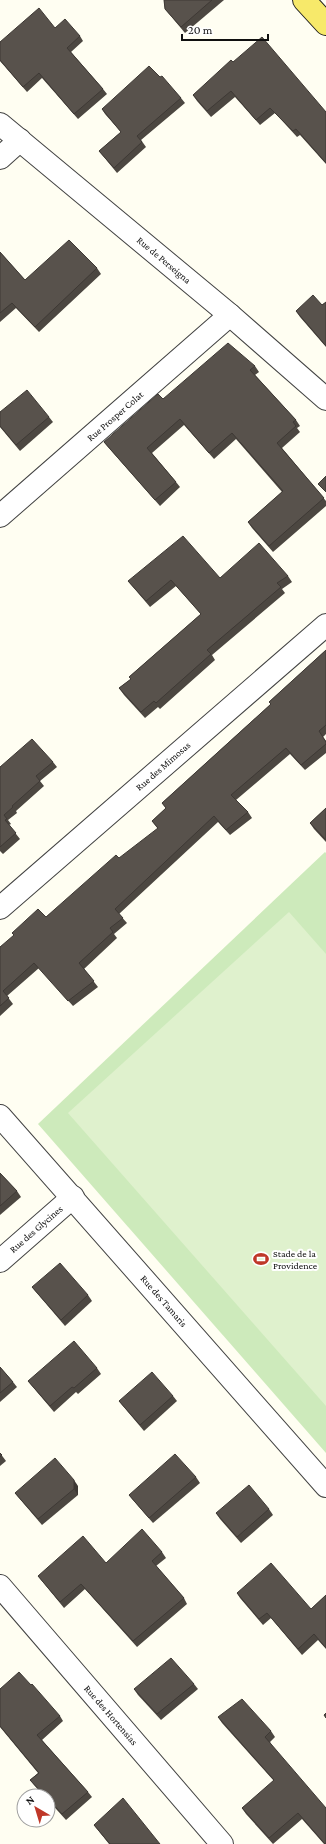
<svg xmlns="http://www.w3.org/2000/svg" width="326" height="1844" viewBox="0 0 326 1844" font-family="'Crimson Pro',serif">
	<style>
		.green { fill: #cdeabb }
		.pitch { fill: #dff1cd }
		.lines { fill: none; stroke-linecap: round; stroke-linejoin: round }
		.minor-casing { stroke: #434343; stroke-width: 24 }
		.major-casing { stroke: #212121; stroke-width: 24 }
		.minor { stroke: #fff; stroke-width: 22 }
		.major { stroke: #f7e96a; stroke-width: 22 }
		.wall { fill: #4c4741 }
		.shaded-wall { fill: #3e3935 }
		.building { fill: #58524c; stroke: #3e3935 }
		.labels { text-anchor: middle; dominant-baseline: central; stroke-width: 4; stroke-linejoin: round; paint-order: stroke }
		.street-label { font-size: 10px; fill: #101010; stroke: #fff }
		.poi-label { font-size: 10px; fill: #101010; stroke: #fff; text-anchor: start }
	</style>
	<rect width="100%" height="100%" fill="#fffef2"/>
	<!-- green -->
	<polygon class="green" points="325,852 326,853 326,1453 38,1124"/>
	<!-- pitch -->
	<polygon class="pitch" points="289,912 326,954 326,1406 68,1113"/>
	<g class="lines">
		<defs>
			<g id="minor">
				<polyline points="0,124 230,315 326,399"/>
				<polyline points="0,158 20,140"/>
				<polyline points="0,516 230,315"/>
				<polyline points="0,908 326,625"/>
				<polyline points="0,1116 326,1486"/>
				<polyline points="0,1261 73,1197"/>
				<polyline points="0,1586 222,1844"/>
			</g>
			<polyline id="major" points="304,0 326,24"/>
		</defs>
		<!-- minor casing -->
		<use href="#minor" class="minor-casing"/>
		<!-- major casing -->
		<use href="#major" class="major-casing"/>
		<!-- minor -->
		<use href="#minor" class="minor"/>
		<!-- major -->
		<use href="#major" class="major"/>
	</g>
	<!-- wall -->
	<g class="wall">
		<polygon points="164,0 224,0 185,33 165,9"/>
		<polygon points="55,28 80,36 83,41 71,52 103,89 107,94 78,119 42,78 27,92 0,61 0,42"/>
		<polygon points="233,62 326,112 326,164 300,135 297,137 275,113 260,125 235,97 211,117 197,101 193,95"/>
		<polygon points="160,77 181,98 185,103 141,140 146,147 117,173 99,151 121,132 105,114 102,109"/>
		<polygon points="0,252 25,280 97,268 101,274 39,332 16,308 0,322"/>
		<polygon points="326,302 326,347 300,317 296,311 322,305"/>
		<polygon points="255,366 259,372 255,375 296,420 300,426 297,428 300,432 282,448 326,501 326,506 273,552 252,528 248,522 282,492 236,439 214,459 184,425 152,453 176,482 180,487 160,506 108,447 104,442 163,399"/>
		<polygon points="0,412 49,417 53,422 20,451 0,427"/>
		<polygon points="288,576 292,582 282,589 285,593 212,655 215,660 160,709 158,707 145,718 124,695 119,688 131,679 129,677 201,614 176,586 150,607 133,587 128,581"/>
		<polygon points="326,650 326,734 323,737 326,741 326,753 305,770 290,754 236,800 248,812 252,818 230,835 218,822 119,914 127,923 114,934 117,938 84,969 98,987 73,1006 39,968 7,996 13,1004 0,1016 0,947 46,917 158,829 152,821 166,808 162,803 271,704 269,702"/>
		<polygon points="53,762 57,767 40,781 44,786 16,811 17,813 8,820 11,824 9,825 20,839 3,854 0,851 0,767"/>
		<polygon points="326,808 326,842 314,829 310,823"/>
		<polygon points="0,1173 17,1191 21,1197 0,1215"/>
		<polygon points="32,1287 88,1295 92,1301 65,1326 36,1292"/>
		<polygon points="0,1367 13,1382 17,1387 0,1402"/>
		<polygon points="97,1368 101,1374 78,1394 76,1392 54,1412 32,1386 28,1381"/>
		<polygon points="173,1396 177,1401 144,1431 123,1406 119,1401"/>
		<polygon points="0,1453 6,1461 0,1466"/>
		<polygon points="196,1477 200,1483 153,1523 133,1500 129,1495"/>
		<polygon points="78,1486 78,1495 42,1525 19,1498 15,1493"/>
		<polygon points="269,1509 273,1515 241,1543 220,1519 216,1513"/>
		<polygon points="162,1552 166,1558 156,1566 184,1598 187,1604 137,1647 85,1589 64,1608 42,1581 38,1576"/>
		<polygon points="237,1593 311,1609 326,1595 326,1649 318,1640 302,1655 271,1618 263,1625 240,1598"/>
		<polygon points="194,1684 198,1689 161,1720 138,1695 134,1689"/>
		<polygon points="0,1689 60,1716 63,1721 42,1740 88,1792 92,1797 66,1820 48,1800 48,1796 44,1796 34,1785 30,1780 38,1773 0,1727"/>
		<polygon points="218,1717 271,1731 275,1737 270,1742 326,1844 324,1844 302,1819 273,1844 246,1814 242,1808 274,1781 222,1723"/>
		<polygon points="94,1825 160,1844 109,1844"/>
	</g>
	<!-- shaded-wall -->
	<polygon class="shaded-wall" points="74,1480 78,1486 78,1495 74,1489"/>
	<!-- building -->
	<g class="building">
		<polygon points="164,0 212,0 181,27 165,9"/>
		<polygon points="39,8 55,28 65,19 80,36 67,48 103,89 74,114 39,73 23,87 0,60 0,42"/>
		<polygon points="262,37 326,112 326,163 296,129 293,131 270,108 256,120 231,91 207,111 193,95 231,60 233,62"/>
		<polygon points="149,66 160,77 162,76 181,98 137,136 142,142 114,168 99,151 121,132 102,109"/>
		<polygon points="69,240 97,268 35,327 12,303 0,313 0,252 25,280"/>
		<polygon points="313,295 322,305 326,302 326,346 296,311"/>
		<polygon points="228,343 255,366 250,370 296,420 293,422 296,426 277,443 324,498 269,546 248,522 283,491 232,433 209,453 180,419 147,448 176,482 155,500 104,442 158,394 163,399"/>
		<polygon points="27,390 49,417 16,445 0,426 0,412"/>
		<polygon points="326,476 326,492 318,484"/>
		<polygon points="183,536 220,578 259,543 288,576 277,583 281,587 207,650 211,654 156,703 154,701 141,712 119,688 131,679 129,677 201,614 171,580 146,601 128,581"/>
		<polygon points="326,650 326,725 319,731 326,742 326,744 301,765 286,748 231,795 248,812 226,830 214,816 115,909 123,918 110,928 113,932 79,963 94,981 68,1001 34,963 3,991 9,998 0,1006 0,947 14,935 12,933 38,909 46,917 116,855 119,858 158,828 152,821 166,808 162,803 271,704 269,702"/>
		<polygon points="32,739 53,762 36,776 40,781 12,806 13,807 4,815 7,819 5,820 16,833 0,847 0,767"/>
		<polygon points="326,808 326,840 310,823"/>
		<polygon points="0,1173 17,1191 0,1206"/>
		<polygon points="60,1263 88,1295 61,1320 32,1287"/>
		<polygon points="74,1341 97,1368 74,1388 72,1387 50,1406 28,1381"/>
		<polygon points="0,1367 13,1382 0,1393"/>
		<polygon points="152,1372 173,1396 140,1425 119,1401"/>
		<polygon points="0,1453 2,1455 0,1457"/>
		<polygon points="175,1454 196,1477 149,1518 129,1495"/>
		<polygon points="55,1458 74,1480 74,1489 38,1519 15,1493"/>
		<polygon points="249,1485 269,1509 237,1537 216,1513"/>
		<polygon points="142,1529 162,1552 152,1561 184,1598 133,1641 81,1584 60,1602 38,1576 83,1536 106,1563"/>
		<polygon points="271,1563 311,1609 326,1595 326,1648 314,1634 298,1649 267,1613 259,1619 237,1593"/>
		<polygon points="171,1658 194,1684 157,1714 134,1689"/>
		<polygon points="19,1672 31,1685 32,1684 60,1716 37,1735 88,1792 62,1814 48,1799 48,1796 45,1796 30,1780 39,1773 0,1726 0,1689"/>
		<polygon points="242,1699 271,1731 265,1737 326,1808 326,1844 325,1844 298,1813 269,1838 242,1808 274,1780 218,1717"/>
		<polygon points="326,1713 326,1718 324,1715"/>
		<polygon points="123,1798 160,1844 110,1844 94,1825"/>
	</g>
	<!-- icons -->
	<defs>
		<symbol id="stadium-bare" viewBox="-9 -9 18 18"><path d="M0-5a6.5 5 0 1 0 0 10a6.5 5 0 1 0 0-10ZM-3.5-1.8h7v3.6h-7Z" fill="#bf3728" stroke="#fff" stroke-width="2.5" paint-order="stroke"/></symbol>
	</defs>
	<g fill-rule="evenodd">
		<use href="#stadium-bare" x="250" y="1248" width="22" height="22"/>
	</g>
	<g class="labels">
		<!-- street labels -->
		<g class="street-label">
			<text transform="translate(164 260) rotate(40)">Rue de Perseigna</text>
			<text transform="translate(115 416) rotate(-41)">Rue Prosper Colat</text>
			<text transform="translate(163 766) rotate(-41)">Rue des Mimosas</text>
			<text transform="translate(36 1229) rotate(-41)">Rue des Glycines</text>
			<text transform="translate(164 1301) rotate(49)">Rue des Tamaris</text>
			<text transform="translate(111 1715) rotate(49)">Rue des Hortensias</text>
		</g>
		<!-- poi labels -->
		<g class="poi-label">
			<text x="273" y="1253">Stade de la<tspan x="273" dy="12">Providence</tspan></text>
		</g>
	</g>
	<!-- north arrow -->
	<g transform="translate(36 1808) rotate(322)"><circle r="19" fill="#ffffff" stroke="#9f9f9f"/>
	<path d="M0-3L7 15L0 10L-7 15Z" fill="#bf3728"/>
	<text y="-6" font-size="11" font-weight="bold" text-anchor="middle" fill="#101010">N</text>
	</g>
	<!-- scale -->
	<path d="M182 34v6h86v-6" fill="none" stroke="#101010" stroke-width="2"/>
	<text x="188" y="34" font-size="12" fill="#101010" stroke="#ffffff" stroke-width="3" paint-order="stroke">20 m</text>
</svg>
